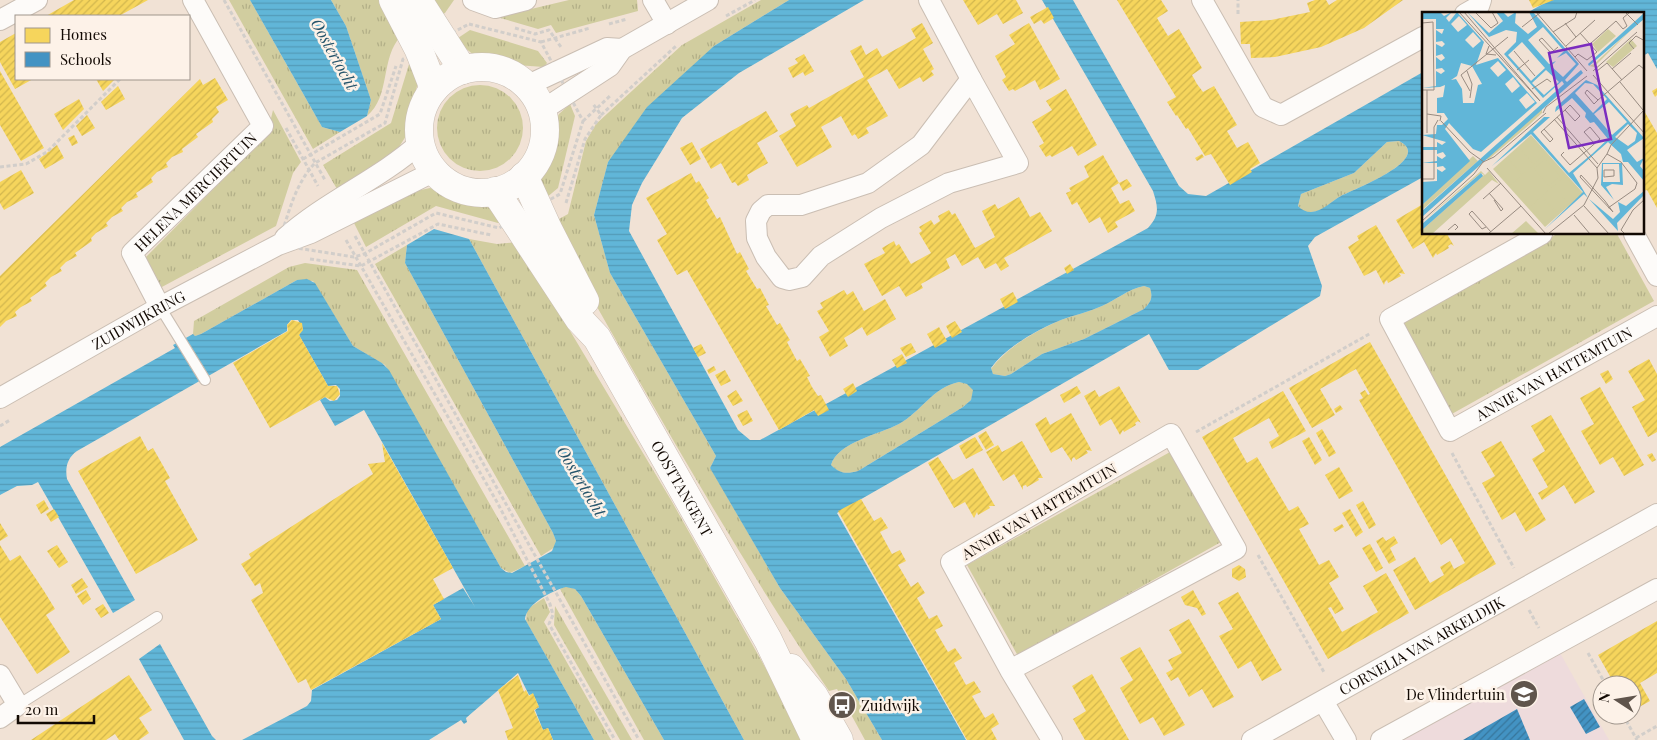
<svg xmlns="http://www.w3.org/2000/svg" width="1657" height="740" viewBox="0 0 1657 740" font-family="'Playfair Display',serif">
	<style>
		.education { fill: #eedbdc }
		.grass { fill: url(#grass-tufts) }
		.water { fill: url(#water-rules); fill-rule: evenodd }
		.homes { fill: url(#homes-hatch) }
		.schools { fill: url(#schools-hatch) }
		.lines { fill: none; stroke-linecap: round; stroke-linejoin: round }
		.lane-casing { stroke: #cabeb3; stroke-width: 12 }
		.street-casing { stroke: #cabeb3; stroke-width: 22 }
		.secondary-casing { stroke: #cabeb3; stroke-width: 29 }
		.path { stroke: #d2ceca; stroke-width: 3; stroke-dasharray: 4 2.5; stroke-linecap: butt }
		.lane { stroke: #fdfbf9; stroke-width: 10 }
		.street { stroke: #fdfbf9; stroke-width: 20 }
		.secondary { stroke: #fdfbf9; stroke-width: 28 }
		.labels { text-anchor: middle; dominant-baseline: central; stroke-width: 5; stroke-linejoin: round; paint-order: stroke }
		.street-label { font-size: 15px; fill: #120903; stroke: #fdf2e8 }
		.poi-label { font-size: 15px; fill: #120903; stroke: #fdf2e8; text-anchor: end }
		.water-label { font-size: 16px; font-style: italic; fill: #25546b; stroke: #fdf2e8 }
		.inset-road { fill: none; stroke: #988b81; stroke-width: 1 }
		.view { fill: #7b2cbf; fill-opacity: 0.15; stroke: #7b2cbf; stroke-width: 2.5 }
		.inset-edge { fill: none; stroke: #120903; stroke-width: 2.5 }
	</style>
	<defs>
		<pattern id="grass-tufts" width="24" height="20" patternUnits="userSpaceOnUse" patternTransform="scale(1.25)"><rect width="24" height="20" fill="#d1cd9f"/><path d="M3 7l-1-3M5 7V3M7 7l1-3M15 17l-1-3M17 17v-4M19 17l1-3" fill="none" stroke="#b2af87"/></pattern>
		<pattern id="water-rules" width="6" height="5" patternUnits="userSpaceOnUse" patternTransform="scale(1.25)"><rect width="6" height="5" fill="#61b6d8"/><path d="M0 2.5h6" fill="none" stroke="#539bb8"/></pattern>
		<pattern id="homes-hatch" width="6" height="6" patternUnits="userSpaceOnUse" patternTransform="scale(1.25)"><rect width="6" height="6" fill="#f6d55c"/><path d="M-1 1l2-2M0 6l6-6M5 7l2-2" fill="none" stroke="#d2b64e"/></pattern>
		<pattern id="schools-hatch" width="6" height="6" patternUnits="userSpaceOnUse" patternTransform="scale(1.25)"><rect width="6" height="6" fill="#4393c3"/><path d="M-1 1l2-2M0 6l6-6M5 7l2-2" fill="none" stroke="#37769c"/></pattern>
	</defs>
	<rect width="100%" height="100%" fill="#f1e2d5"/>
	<!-- education -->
	<polygon class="education" points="1555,644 1609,740 1381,740"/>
	<!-- grass -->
	<g class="grass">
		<polygon points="229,0 250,0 322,127 340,132 313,149"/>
		<path d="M331 0H387L401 36C380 58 391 96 367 116L371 100 346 26Z"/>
		<polygon points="424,0 454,0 445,13 434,19"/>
		<polygon points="569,0 637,0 638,11 556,33 551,25 538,29 497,17"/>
		<path d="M761 0H789L714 46 608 162 594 215 610 273 716 456 710 468 714 474 780 588 846 679 882 740H865L837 689 829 691C727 541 640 382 550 224L568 214 586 141 596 124 682 45Z"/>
		<polygon points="470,30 538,51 547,63 544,67 516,65 475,56 464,47 458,38"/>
		<polygon points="410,61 419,77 406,136 399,147 395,153 337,189 323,165 391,123"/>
		<circle cx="480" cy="128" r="43"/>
		<polygon points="570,104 575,116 558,188 546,198 541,191 540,174 553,125 559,114"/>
		<polygon points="273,110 301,162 293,173 276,226 160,288 144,259 267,135"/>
		<path d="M1399 141C1435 159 1352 190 1341 196 1331 201 1324 212 1311 212 1305 213 1302 210 1298 206L1301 194 1354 173 1387 142Z"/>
		<polygon points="430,188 458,197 481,201 504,221 498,223 436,206 366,247 353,221 416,191"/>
		<polygon points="1557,234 1617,234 1654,301 1450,415 1398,323"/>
		<polygon points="469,239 497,244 517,242 671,500 806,740 744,740"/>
		<polygon points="407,245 405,263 553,533 556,541 555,547 541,556 375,264"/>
		<polygon points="305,263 357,270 525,566 510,573 501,568 385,365 353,346 313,281 297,280 201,334 195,336 193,334 194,321 289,267"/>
		<path d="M1144 286 1150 288C1153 298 1151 302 1144 309L1084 339 1042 354 1011 374 1005 376 993 374 991 369C1007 347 1037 330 1061 320 1074 315 1089 312 1102 306 1116 300 1128 289 1144 286Z"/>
		<path d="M959 382 968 384 974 390 971 400 963 407 858 471C847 474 839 474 831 465 838 442 880 434 899 424 921 412 933 387 959 382Z"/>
		<polygon points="1170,452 1221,542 1018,656 967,565"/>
		<polygon points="566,586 575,589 581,596 664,740 644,740 560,589"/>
		<polygon points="544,598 550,612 544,622 611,740 594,740 526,621 527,609"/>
		<polygon points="555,606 632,740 620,740 554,625"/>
	</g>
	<!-- water -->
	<g class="water">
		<polygon points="250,0 331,0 346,26 371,100 367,116 340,132 322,127"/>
		<path d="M789 0H864L739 73 682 118 642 183 632 205 629 231 738 430 750 440H760L1148 228C1160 215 1158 207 1153 191L1042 0H1073L1179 186 1188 194 1206 196 1423 72V177L1315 237 1308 246 1322 286 1320 296 1198 370H1169L1149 334 837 513 966 740H882L846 679 780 588 710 468 716 456 610 273 594 215 608 162 647 107 714 46ZM1399 141C1435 159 1352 190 1341 196 1331 201 1324 211 1311 212 1306 212 1302 210 1298 206L1301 194 1354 173 1387 142ZM1144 286 1150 288C1153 298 1151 302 1144 309L1084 339 1042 354 1011 374 1005 376 993 374 991 368C1006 347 1037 330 1061 320 1074 315 1089 312 1102 306 1116 300 1128 289 1144 286ZM959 382 967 384 973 390 971 400 963 407 858 471C847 474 840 474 831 465 838 442 880 434 899 424 921 412 933 387 959 382Z"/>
		<polygon points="1550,0 1657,0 1657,69 1648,53 1643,56 1643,14 1525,14"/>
		<path d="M434 229 469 239 744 740H664L581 596 575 589 566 587C552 591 527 603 525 619L594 740H553L548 728 543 730 535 710 539 707 533 694 529 695 518 673 466 718 467 722 464 724 461 720 429 740H242L307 706 311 701 312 690 441 619 433 605 463 588 475 607 364 410 335 426 320 400 325 397 330 401 337 400 340 396V389L336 385 328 386 299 335 303 328 298 320H291L287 325V331L77 451C67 458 65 468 67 479L135 600 113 613 38 482 32 485 17 486 0 495V447L175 348 173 345 193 334 195 336 201 334 297 280 307 279 315 283 353 346 382 363 389 370 501 568 506 572 512 573 552 551 556 541 553 533 405 263 407 245Z"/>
		<polygon points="160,644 212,736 216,740 184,740 139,659"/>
	</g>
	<!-- homes -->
	<g class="homes">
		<polygon points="74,0 148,0 119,16 46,16"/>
		<polygon points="963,0 1016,0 1023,13 1003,24 997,14 978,25"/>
		<polygon points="1117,0 1161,0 1168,11 1157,18 1168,36 1179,29 1202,68 1192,75 1197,84 1203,92 1214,86 1237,125 1227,131 1237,148 1248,142 1260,163 1250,169 1252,172 1230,185 1211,154 1205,156 1188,128 1186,129 1177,115 1176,116 1167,102 1176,97"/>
		<polygon points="1315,0 1326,0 1329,5 1337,0 1403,0 1364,28 1321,47 1275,57 1251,58 1250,44 1241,44 1240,22 1271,20 1310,12 1307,3"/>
		<polygon points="1529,0 1554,0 1533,8"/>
		<polygon points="1048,7 1054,18 1044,24 1041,20 1034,24 1030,17"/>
		<polygon points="922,23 933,43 923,49 934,69 931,71 934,75 923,82 920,77 899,89 887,69 867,80 888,116 866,128 869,133 858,139 855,134 852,136 841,116 821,127 832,147 797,167 779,136 796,126 790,114 807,105 809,108 864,77 850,51 861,45 866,55 877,48 882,57 916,38 911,29"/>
		<polygon points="1029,23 1060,79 1040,90 1035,80 1015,91 1013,89 1009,91 1002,80 1006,77 995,56 1015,44 1009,35"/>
		<polygon points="16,33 16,79 33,79 15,89 0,62 0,42"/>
		<polygon points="804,54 814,71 805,76 803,72 793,78 788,68 798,63 795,59"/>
		<polygon points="0,71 44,148 21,161 0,125"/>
		<polygon points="215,78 228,100 216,107 219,112 212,119 213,122 196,134 198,137 182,149 183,152 172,157 166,163 168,167 157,172 151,178 153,182 136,193 138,197 127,202 121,208 123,211 112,217 106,223 108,226 96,233 91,238 92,241 75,253 77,256 66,262 60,268 62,271 51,277 45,283 47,286 30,298 32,301 21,307 15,312 17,316 6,321 0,327 0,276 200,79 203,85"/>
		<polygon points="96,79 114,79 114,80 103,91"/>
		<polygon points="118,86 125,99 106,110 101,102"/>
		<polygon points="1657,88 1657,95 1655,97 1652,91"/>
		<polygon points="1066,89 1097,145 1078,156 1072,146 1052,157 1050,155 1046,157 1039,146 1044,143 1032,122 1052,110 1046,101"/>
		<polygon points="79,99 84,109 63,130 54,114"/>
		<polygon points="1643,109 1657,133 1657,208 1647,190 1643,191"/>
		<polygon points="766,111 778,131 757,143 768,163 747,175 749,180 738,186 735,182 732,183 721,163 711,169 700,149"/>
		<polygon points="87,115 95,128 82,136 76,126"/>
		<polygon points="74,135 78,143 72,146 68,138"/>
		<polygon points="692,142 701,159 690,165 680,148"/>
		<polygon points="57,145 64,158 45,169 39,159"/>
		<polygon points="1202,154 1204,157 1197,161 1195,158"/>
		<polygon points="1103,155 1119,183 1127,179 1132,186 1123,191 1119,183 1111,188 1120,204 1129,200 1135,211 1115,222 1118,227 1108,233 1100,217 1089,223 1077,202 1072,205 1066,193 1071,191 1069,188 1089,177 1084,166"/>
		<polygon points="21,170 34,193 4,210 0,203 0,182"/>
		<polygon points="691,173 696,183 699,181 709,198 706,200 717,219 720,217 737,254 740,252 749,269 746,271 757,289 760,288 769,305 766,306 777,325 780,323 785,332 790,340 787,342 797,361 800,359 810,376 807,377 812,387 818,396 821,395 829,410 818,416 814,410 779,430 687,270 677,275 657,240 667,234 646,198"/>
		<polygon points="1019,197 1030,217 1040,212 1052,231 1004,258 1009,266 1001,271 996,263 985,269 978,257 962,266 955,254 946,259 950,268 921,284 923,288 906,297 899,286 882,296 864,264 885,253 882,248 894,241 896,246 899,244 911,264 931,253 919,233 922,231 919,227 931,220 934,225 940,221 938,216 949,210 952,215 955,213 975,248 995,237 982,211 995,204 998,209"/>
		<polygon points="1423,204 1423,234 1447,234 1454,246 1451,244 1448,246 1449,248 1437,255 1436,253 1433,258 1424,242 1413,249 1396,220"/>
		<polygon points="1376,225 1405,274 1399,273 1401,276 1388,283 1387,280 1385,282 1384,285 1376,270 1364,276 1348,247 1359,240 1357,236"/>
		<polygon points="1070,264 1074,270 1067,274 1064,268"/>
		<polygon points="844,290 847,295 853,291 864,311 885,299 896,319 867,336 862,327 844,338 848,346 830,357 819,337 829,331 817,311 823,308 820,303"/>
		<polygon points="1013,292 1018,302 1005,309 1000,299"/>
		<polygon points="292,320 302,323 303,330 299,335 328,386 337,386 340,394 334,401 325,397 270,428 233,363 288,331 287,325"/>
		<polygon points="955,321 962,332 952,338 946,326"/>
		<polygon points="939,327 947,341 935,348 927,334"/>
		<polygon points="1370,342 1496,564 1415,610 1393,570 1415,557 1430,583 1444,575 1440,567 1450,561 1454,569 1465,563 1451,538 1441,545 1400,472 1359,400 1363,398 1360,393 1365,390 1368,395 1370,394 1356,369 1320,389 1335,415 1312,428 1289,388"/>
		<polygon points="911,343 916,352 906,357 900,348"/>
		<polygon points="701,344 706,353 698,357 693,348"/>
		<polygon points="902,354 907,363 897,368 892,360"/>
		<polygon points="1649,359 1657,374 1657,432 1648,437 1632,407 1645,400 1628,371"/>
		<polygon points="714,366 716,370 709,374 707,370"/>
		<polygon points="725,370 731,381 721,386 715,375"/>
		<polygon points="1608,370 1613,379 1606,384 1600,374"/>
		<polygon points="853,383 857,391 848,397 843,389"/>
		<polygon points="1077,386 1081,393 1064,403 1060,395"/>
		<polygon points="1119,386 1141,423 1138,421 1135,423 1136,425 1124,432 1123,430 1120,435 1111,419 1100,426 1084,396 1095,390 1099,397"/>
		<polygon points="1600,387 1644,465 1624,476 1613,457 1600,465 1581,431 1594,424 1580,398"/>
		<polygon points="736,390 743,401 733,406 727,396"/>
		<polygon points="1283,391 1306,431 1272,449 1269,442 1279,436 1269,418 1233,438 1247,463 1257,457 1289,511 1298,506 1309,524 1299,529 1319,565 1329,560 1339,577 1329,583 1344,609 1335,614 1331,607 1328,608 1342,632 1378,612 1363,586 1386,573 1409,613 1328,659 1202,437"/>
		<polygon points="1340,405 1343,409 1336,413 1334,409"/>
		<polygon points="747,410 753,421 743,426 737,415"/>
		<polygon points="1071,413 1092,451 1086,450 1088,453 1076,460 1074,457 1072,459 1072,462 1062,447 1051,453 1035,424 1046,417 1050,425"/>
		<polygon points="1551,415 1595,492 1575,504 1564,485 1542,500 1538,493 1548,487 1532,459 1545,451 1531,426"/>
		<polygon points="1322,429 1336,453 1329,457 1316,433"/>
		<polygon points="986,431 994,445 986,450 978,436"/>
		<polygon points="140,436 148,451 153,448 170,478 165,481 198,540 136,574 78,471"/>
		<polygon points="975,437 983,450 966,459 959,446"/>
		<polygon points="1309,437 1322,460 1315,465 1302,441"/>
		<polygon points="1022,441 1043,478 1038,478 1039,480 1027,487 1026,485 1023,486 1023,490 1014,474 1003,481 986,452 998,445 1002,452"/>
		<polygon points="1501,441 1546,520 1526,532 1515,512 1502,520 1482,483 1495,476 1481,452"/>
		<polygon points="382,443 453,568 433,579 444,599 433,605 441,619 311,690 306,679 298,683 251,600 263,593 260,583 255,586 241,564 251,558 249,554 373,474 368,464 385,462"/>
		<polygon points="1652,453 1656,460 1652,462 1647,455"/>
		<polygon points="938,457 953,480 973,468 995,506 989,506 990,508 978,515 977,512 974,518 965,502 954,508 928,463"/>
		<polygon points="1339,467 1353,491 1339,499 1325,475"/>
		<polygon points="861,499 874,521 881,517 888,528 880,532 892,554 900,550 906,561 898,565 911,587 918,582 925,593 917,598 929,619 937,615 943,626 935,630 948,652 955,648 962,658 954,663 966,685 974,681 981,692 972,696 985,718 993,713 999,724 991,729 997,740 967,740 857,545 838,511"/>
		<polygon points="44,500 49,509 41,514 36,505"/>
		<polygon points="1363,501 1376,525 1369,529 1356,505"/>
		<polygon points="54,509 59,517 51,522 46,514"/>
		<polygon points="1350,509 1363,532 1356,537 1342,513"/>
		<polygon points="0,523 8,536 0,541"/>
		<polygon points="1342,524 1344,527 1335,532 1333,529"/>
		<polygon points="1394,536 1398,543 1390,548 1396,560 1389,564 1376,541 1383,537 1386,541"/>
		<polygon points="1370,544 1383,568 1376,572 1362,548"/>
		<polygon points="0,545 10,561 20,555 44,591 55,609 46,615 70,652 37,674 0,617"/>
		<polygon points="57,545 68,562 59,568 47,551"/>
		<polygon points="1239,565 1245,569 1246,577 1239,581 1232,577 1232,569"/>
		<polygon points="82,578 88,587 76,594 71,585"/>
		<polygon points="86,590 91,599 83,605 77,596"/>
		<polygon points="1193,590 1206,614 1202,616 1197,608 1185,605 1181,597"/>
		<polygon points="1238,592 1282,670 1262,681 1251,661 1238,669 1219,636 1233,629 1218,603"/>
		<polygon points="103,604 109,613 101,618 95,609"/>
		<polygon points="1189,619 1234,697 1213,708 1202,689 1189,697 1178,677 1171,681 1166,673 1173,669 1168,660 1182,653 1169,630"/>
		<polygon points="1657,621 1657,673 1640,683 1650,701 1632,711 1632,685 1615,685 1598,655"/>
		<polygon points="1140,647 1185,725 1164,736 1153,717 1140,724 1120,688 1133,680 1120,658"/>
		<polygon points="1092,674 1114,713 1129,740 1085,740 1073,719 1086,711 1072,686"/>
		<polygon points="129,675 152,710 139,718 149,733 139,740 119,740 115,734 106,740 31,740"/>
		<polygon points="518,675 524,692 526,690 529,696 533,693 539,707 534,710 543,730 548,728 553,740 508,740 505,731 513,728 498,690"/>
	</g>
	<!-- schools -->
	<g class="schools">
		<polygon points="1584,699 1600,727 1586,734 1570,707"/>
		<polygon points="1517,709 1530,740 1463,740"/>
	</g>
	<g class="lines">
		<defs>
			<g id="lane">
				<polyline points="160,307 205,380"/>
				<polyline points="18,705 157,617"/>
			</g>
			<g id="street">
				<polyline points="473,0 495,8 526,0"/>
				<polyline points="653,0 667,24"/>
				<polyline points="929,0 971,79"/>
				<polyline points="1202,0 1263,107 1281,115 1423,37"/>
				<polyline points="1465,14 1479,6 1481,0"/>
				<polyline points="0,20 37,0"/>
				<polygon points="971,79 1018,163 949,183 881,218 821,256 802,277 789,280 782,278 766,257 757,238 756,221 761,211 768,205 801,205 868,183 921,145"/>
				<polyline points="526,86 607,48 622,49"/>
				<polyline points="541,111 610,66 622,49 708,0"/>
				<path id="s1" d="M1542 234 1390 319 1450 431 1657 316"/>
				<polyline points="1634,234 1657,276"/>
				<path d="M285 238C326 201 379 180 420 143"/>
				<path id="s2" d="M160 307 132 253 263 126 193 0"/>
				<path id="s3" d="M0 398 160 307 278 245 311 233 435 171"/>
				<polyline points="1010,670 1236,549 1171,434 951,562 1010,670 1052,740"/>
				<polyline points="0,675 18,705 0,718"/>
				<polyline points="1323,701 1346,740"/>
				<path id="s4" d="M1252 740 1657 514"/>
				<polyline points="1381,740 1657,589"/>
			</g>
			<g id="secondary">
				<polyline points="393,0 419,50 434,89"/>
				<polyline points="418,0 463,70"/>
				<circle cx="482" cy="130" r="63"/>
				<polyline points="524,176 548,229 585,301"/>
				<path id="s5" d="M495 191 579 319 597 338 768 640 816 740"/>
				<polyline points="791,668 814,696 839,740"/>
			</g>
		</defs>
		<!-- lane casing -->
		<use href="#lane" class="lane-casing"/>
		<!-- street casing -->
		<use href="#street" class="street-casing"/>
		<!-- secondary casing -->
		<use href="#secondary" class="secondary-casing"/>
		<!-- path -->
		<g class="path">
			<polyline points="224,0 325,180"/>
			<polyline points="1238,14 1238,0"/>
			<polyline points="726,16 755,0"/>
			<path d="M469 24 541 42 583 121 560 194 499 228 436 213 364 254 354 257 278 245C288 216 294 185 315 163L385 123 403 59Z"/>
			<polyline points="609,24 627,19"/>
			<polyline points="515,28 535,34 549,30 561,47"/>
			<polyline points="541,42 590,28"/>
			<polyline points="601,115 676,46"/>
			<polyline points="583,121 610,96"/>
			<polyline points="286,128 318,186"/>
			<polyline points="303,159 380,114 396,66"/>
			<polyline points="0,167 26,164 47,152 120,79"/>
			<polyline points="566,203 585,139 601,115 593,104"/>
			<polyline points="355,236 639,740"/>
			<polyline points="346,240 497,502 550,604 553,615 549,624 615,740"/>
			<polyline points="310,259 361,266 438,224 491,235"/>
			<polyline points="0,426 10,420"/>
			<polyline points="1196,432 1371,333"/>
			<polyline points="1452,453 1514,568"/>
			<polyline points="1258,555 1325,674"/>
			<polyline points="1529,610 1539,628"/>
			<polyline points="1588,653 1606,685"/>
			<polyline points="1623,715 1637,740"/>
			<polyline points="1636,738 1657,726"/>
		</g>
		<!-- lane -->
		<use href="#lane" class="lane"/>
		<!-- street -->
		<use href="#street" class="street"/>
		<!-- secondary -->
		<use href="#secondary" class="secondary"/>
	</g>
	<!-- icons -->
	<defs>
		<symbol id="school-disc" viewBox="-11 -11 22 22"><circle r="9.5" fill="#60554c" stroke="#fdf2e8"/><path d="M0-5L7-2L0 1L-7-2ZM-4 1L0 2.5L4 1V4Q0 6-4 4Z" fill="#fff"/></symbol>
		<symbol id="bus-disc" viewBox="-11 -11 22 22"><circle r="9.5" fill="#60554c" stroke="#fdf2e8"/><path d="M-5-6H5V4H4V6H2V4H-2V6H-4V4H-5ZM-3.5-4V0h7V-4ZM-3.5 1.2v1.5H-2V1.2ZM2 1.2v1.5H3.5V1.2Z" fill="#fff"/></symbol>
	</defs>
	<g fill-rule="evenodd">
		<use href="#school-disc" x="1508" y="678" width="32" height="32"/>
		<use href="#bus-disc" x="826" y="689" width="32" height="32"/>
	</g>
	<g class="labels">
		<!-- street labels -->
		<g class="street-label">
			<text stroke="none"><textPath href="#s2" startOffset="149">HELENA MERCIERTUIN</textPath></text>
			<text stroke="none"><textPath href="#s3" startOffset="159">ZUIDWIJKRING</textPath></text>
			<text stroke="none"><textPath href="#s1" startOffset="420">ANNIE VAN HATTEMTUIN</textPath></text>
			<text stroke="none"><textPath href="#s5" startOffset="352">OOSTTANGENT</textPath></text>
			<text transform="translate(1039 511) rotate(-30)">ANNIE VAN HATTEMTUIN</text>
			<text stroke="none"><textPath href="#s4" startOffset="194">CORNELIA VAN ARKELDIJK</textPath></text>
		</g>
		<!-- poi labels -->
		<g class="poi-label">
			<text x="1505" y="694">De Vlindertuin</text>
			<text x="861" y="705" text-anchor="start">Zuidwijk</text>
		</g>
		<!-- water labels -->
		<g class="water-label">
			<text transform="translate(335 54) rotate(61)">Oostertocht</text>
			<text transform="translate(582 481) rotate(59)">Oostertocht</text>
		</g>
	</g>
	<!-- overview -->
	<g transform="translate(1422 12)">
		<rect width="222" height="222" fill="#f1e2d5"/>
		<path d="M211 16 172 55 167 54 172 52ZM186 17 194 24 176 40 170 32ZM209 27 215 34 191 55 184 50ZM120 96V101L107 113 67 147H62ZM51 144 56 149 0 198V193ZM59 159 63 163 67 159 77 172 70 168 10 222H0V218L62 163 59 161 0 210ZM104 209 117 222H89Z" fill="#d1cd9f"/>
		<path d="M109 123 161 181 123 215 71 157Z" fill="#d1cd9f"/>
		<path d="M108 126 123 142 112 152 98 136ZM97 136 112 153 101 162 86 146ZM85 146 100 163 89 173 75 156ZM123 147 138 164 127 174 112 157ZM143 164 158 181 147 191 140 185 146 191 135 200 120 184ZM119 185 134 201 123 211 109 194Z" fill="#d1cd9f"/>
		<path d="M1 0H18L22 4 30 0 24 6 27 10 35 0 62 30 54 53 76 46 115 91 59 140 51 137 27 111 23 117 48 149 0 193V170L15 169V157L20 160 24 157 21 154 15 155V151H0L15 149V144L20 147 24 144 21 140 15 142V138H0V135H15V130L20 133 24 130 0 123 14 122 15 113H20L26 107 22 101H15V86L21 85 23 73 18 75 0 76 14 74V59L19 62 23 59 20 56 14 57V45L19 49 23 46 20 42 14 44V32L20 35 23 32 20 29 14 30V18L20 22 22 17H14V7H0ZM37 4 45 13 36 20 29 12ZM51 20 59 29 51 36 43 28ZM76 49 84 58 76 65 68 56ZM39 51 50 54 60 72 56 73 52 91H41L40 77 34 67 29 68 35 64ZM91 65 98 74 90 81 83 72ZM105 81 113 90 104 97 97 88ZM45 0 67 21 81 9 74 0H81L86 5 94 0 93 11 106 22 115 15 107 0H111L157 52 143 68 145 70 159 58 161 61 0 205V199L142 72 140 69 121 86 82 42 94 30 95 20 84 18 67 25ZM121 15 142 39 135 46 144 41 154 52 141 65 129 54 134 49 127 52 106 28ZM100 30 123 56 109 69 86 43ZM124 58 137 70 122 83 110 71ZM222 1V7L167 54 166 52ZM164 68 175 73 222 126 205 138 215 150 222 146 218 154 222 159V169L206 150H201L199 142 186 130 151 161 166 186 162 182 123 217 161 180 109 122 70 154 122 105H128L111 120 147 161 170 142 186 127 172 110 168 111 163 105 164 101 150 86 133 100 134 95ZM163 71 171 72 185 87 171 101 153 81ZM187 90 205 110 190 123 172 102ZM206 112 215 121 213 129 206 134 193 125ZM180 151H200L201 173 190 172 184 175 192 188 179 173ZM181 152H197L198 170H181ZM59 161 61 164 0 218V212ZM222 179V183L195 211 196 219 167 187 191 207 198 200 196 190 204 194Z" fill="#61b6d8" fill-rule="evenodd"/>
		<path class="inset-road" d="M37 0 118 89 42 0M53 0 69 16 76 11 70 0M114 0 165 59M203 0 216 13M0 11 11 10 12 78H0M143 11 154 25M100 15 119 0M131 20 153 6 155 0M120 26 117 28 129 41 136 35M120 26 132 39M168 32 194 9 201 17 205 14 201 6 208 0M67 34 64 42 74 43M144 34 173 8M212 37 207 31 214 24 223 29M92 39 113 64M153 45 156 42 165 48 175 40 158 21M190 57 209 41M95 58 107 48M45 59 50 72 48 86M171 59 215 20M171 63 223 122M176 70 175 59 185 51 200 68M198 70 221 98M110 77 125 67 129 70M5 78V121M165 78 176 88 172 92 163 81ZM48 79 39 63 86 25M176 88 217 53 223 58M121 101 124 95 165 64M5 102 19 104 18 109M135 105 176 152M19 109 48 140 62 150M122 117 131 127 128 130 119 120 143 98 153 109 158 104 148 93 143 98M142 140 139 143 148 153 178 127 168 115 162 120 172 131M185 142 189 133 223 97M65 156 124 222M175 156 185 142 199 150 215 171 213 177 186 196M182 158H192V164L182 165ZM159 163 183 189 191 200 158 165ZM0 167H12V115L16 108M67 181 81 197 79 199 72 188M61 187 79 171M162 194 187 222M152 203 168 222M0 209 52 162 61 150 72 145 124 101M64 215 60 217 47 202 50 199 69 220M26 218 33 212 36 215 33 218M66 222 99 194M126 222 162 193 176 166 175 156 132 107M203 222 199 218 211 198 223 187"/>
		<path class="view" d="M169 32 189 127 147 136 127 41Z"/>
		<rect width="222" height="222" class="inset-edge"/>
	</g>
	<!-- legend -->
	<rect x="15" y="15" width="175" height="65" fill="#fdf2e8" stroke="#9f958c"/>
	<rect x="25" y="28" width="25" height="15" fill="#f6d55c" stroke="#9f958c"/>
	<text x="60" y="40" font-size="15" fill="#120903">Homes</text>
	<rect x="25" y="52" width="25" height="15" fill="#4393c3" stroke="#9f958c"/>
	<text x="60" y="65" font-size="15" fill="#120903">Schools</text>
	<!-- north arrow -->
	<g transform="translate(1617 700) rotate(282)"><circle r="24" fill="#fdf2e8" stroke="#9f958c"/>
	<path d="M0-4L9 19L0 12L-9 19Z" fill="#60554c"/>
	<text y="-8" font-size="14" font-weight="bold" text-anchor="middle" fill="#120903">N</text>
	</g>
	<!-- scale -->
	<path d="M18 715v8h76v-8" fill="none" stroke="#120903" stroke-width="2.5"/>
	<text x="25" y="715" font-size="15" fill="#120903" stroke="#fdf2e8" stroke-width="4" paint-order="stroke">20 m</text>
</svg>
